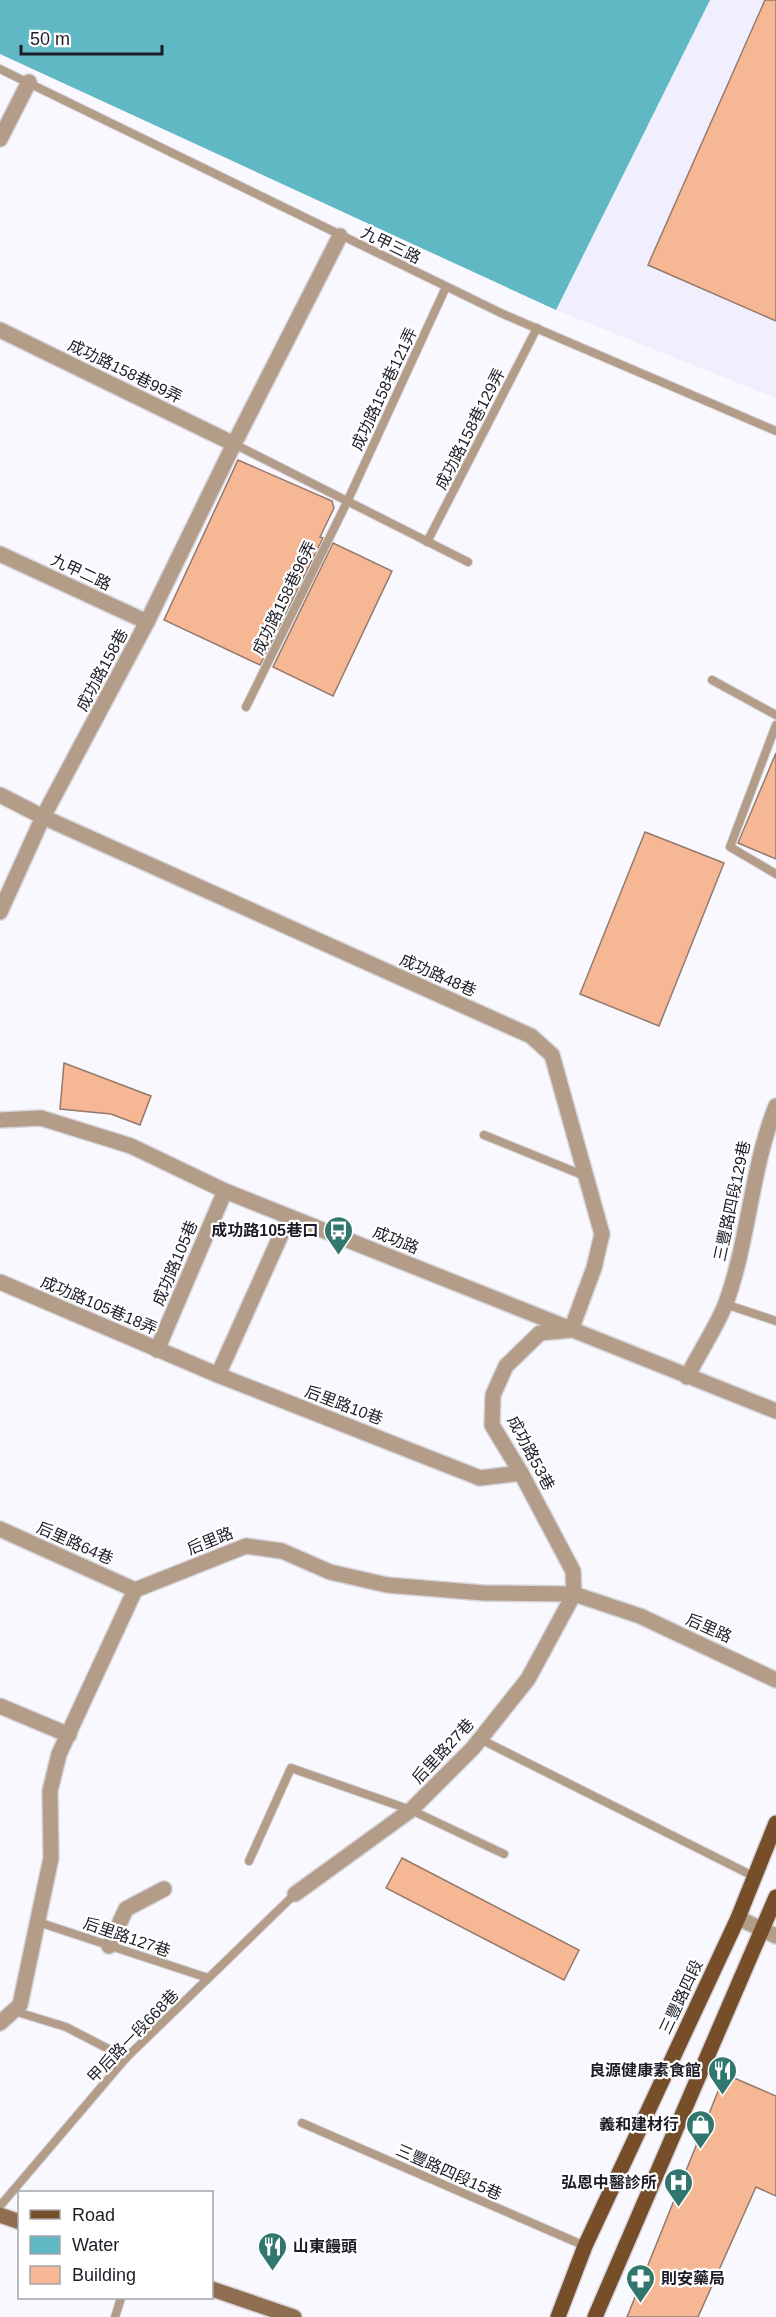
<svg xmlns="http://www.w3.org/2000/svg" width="776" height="2317" viewBox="0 0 776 2317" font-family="Helvetica,'Noto Sans TC',sans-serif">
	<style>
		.built { fill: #f1eefd }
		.water { fill: #5fb8c4 }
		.building { fill: #f6b894; stroke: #957a6b; stroke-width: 1.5 }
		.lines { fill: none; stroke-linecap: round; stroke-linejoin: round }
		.lane-casing { stroke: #d6d5db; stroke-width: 10 }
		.street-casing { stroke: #d6d5db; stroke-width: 18 }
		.secondary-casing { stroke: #d6d5db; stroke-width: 18 }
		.primary-casing { stroke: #d6d5db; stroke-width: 18 }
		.lane { stroke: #b39c88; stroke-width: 8 }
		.street { stroke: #b39c88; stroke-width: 15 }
		.secondary { stroke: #906e52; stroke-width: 15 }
		.primary { stroke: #764e2a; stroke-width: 15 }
		.labels { text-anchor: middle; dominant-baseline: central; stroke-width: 4.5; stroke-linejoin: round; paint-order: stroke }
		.street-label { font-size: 16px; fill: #1e1c26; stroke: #fff }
		.poi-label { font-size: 16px; font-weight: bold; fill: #1e1c26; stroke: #fff; text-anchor: end }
	</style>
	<rect width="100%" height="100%" fill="#f9f8fe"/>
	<!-- built -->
	<polygon class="built" points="0,0 776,0 776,398 556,310 0,54"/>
	<!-- water -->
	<polygon class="water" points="0,0 710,0 556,310 0,54"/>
	<!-- building -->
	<g class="building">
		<polygon points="765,0 776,0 776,321 648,265"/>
		<polygon points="238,460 332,501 334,508 320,537 323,538 260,665 164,620"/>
		<polygon points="333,543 392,571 333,696 273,667"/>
		<polygon points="776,753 776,859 738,843"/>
		<polygon points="645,832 724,863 659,1026 580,994"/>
		<polygon points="64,1063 151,1096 140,1125 111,1114 60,1109"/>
		<polygon points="402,1858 579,1950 564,1980 386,1888"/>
		<polygon points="725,2074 776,2096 776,2196 756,2187 698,2317 627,2317"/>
	</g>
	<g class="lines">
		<defs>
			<g id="lane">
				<polyline points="0,69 503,314 776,431"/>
				<polyline points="234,444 468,562"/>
				<polyline points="427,542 537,328"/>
				<polyline points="712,680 776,715"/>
				<polyline points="246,707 347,502 446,287"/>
				<polyline points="776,725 730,847 776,874"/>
				<polyline points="484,1135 585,1176"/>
				<polyline points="725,1304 776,1321"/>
				<polyline points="480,1739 753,1876"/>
				<polyline points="249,1861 291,1768 411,1810 504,1854"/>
				<polyline points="38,1922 208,1978"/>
				<polyline points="14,2011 66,2027 126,2058"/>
				<polyline points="302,2123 585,2246"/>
				<polyline points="0,2206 126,2058 295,1894"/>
				<polyline points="115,2317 121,2298"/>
			</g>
			<g id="street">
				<polyline points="0,139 29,82"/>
				<polyline points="0,330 234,444"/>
				<polyline points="0,554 147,622"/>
				<polyline points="0,795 43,817 531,1036 552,1055 602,1234 594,1268 571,1330 540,1333 506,1366 493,1395 492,1425 521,1473 573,1571 574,1594 528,1679 473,1748 411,1810 295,1894"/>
				<polyline points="0,912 43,817 147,622 234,444 340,236"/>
				<polyline points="0,1120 41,1118 131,1146 225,1191 776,1411"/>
				<polyline points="0,1282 218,1375 480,1478 521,1473"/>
				<polyline points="157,1350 225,1191"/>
				<polyline points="218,1375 289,1217"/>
				<path d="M687 1377C699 1353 716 1328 726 1303 749 1239 751 1169 776 1106"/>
				<polyline points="0,1529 135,1590"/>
				<polyline points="0,1706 69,1735"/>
				<polyline points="738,1918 776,1936"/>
				<polyline points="109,1946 126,1909 164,1889"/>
				<polyline points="0,2023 20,2005 51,1858 50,1791 59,1754 135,1590 246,1546 282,1551 330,1572 387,1585 484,1593 574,1594 640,1616 776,1680"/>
			</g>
			<g id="secondary">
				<polyline points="0,2215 20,2222"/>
				<polyline points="212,2289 294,2317"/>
			</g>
			<g id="primary">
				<polyline points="558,2317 585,2246 738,1918 776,1823"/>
				<polyline points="595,2317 776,1897"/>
			</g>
		</defs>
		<!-- lane casing -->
		<use href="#lane" class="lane-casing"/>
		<!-- street casing -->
		<use href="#street" class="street-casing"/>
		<!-- secondary casing -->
		<use href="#secondary" class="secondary-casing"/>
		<!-- primary casing -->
		<use href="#primary" class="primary-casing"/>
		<!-- lane -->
		<use href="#lane" class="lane"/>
		<!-- street -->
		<use href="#street" class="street"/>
		<!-- secondary -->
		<use href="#secondary" class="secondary"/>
		<!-- primary -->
		<use href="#primary" class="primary"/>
	</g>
	<!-- icons -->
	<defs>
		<symbol id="bus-pin" viewBox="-11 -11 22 30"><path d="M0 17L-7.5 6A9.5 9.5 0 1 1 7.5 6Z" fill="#31776e" stroke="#fff"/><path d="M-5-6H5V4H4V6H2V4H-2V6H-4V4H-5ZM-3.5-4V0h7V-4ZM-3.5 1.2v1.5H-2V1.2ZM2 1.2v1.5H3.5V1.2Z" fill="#fff"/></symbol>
		<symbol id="restaurant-pin" viewBox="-11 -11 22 30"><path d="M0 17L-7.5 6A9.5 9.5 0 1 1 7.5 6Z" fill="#31776e" stroke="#fff"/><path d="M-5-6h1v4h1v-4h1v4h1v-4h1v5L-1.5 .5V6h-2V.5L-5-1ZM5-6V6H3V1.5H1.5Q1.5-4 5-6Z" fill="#fff"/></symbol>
		<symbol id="shop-pin" viewBox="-11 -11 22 30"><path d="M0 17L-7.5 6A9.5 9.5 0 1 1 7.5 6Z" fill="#31776e" stroke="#fff"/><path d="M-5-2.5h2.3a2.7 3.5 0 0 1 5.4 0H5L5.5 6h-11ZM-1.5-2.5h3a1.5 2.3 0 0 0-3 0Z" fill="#fff"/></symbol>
		<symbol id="hospital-pin" viewBox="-11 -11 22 30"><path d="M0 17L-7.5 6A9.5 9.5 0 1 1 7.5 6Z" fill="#31776e" stroke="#fff"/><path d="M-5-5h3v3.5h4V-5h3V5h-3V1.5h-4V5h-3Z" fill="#fff"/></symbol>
		<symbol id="pharmacy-pin" viewBox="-11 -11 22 30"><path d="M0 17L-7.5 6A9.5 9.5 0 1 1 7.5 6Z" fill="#31776e" stroke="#fff"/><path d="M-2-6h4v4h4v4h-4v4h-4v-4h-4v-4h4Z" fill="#fff"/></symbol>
	</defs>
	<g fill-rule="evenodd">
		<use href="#bus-pin" x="322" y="1214" width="33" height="45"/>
		<use href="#restaurant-pin" x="706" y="2054" width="33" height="45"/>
		<use href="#shop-pin" x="684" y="2108" width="33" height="45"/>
		<use href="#hospital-pin" x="662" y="2166" width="33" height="45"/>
		<use href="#restaurant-pin" x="256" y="2230" width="33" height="45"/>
		<use href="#pharmacy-pin" x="624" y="2262" width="33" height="45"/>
	</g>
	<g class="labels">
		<!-- street labels -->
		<g class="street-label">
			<text transform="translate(391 245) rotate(26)">九甲三路</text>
			<text transform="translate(125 371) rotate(26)">成功路158巷99弄</text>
			<text transform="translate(384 389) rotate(-65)">成功路158巷121弄</text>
			<text transform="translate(470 429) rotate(-63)">成功路158巷129弄</text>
			<text transform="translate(81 572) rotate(25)">九甲二路</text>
			<text transform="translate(284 598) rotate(-64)">成功路158巷96弄</text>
			<text transform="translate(102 670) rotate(-62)">成功路158巷</text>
			<text transform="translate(438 975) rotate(24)">成功路48巷</text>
			<text transform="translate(732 1201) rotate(-78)">三豐路四段129巷</text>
			<text transform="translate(396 1240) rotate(22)">成功路</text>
			<text transform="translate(175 1263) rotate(-67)">成功路105巷</text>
			<text transform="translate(99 1305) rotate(23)">成功路105巷18弄</text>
			<text transform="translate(344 1405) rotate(21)">后里路10巷</text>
			<text transform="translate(531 1453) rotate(62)">成功路53巷</text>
			<text transform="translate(210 1541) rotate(-22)">后里路</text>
			<text transform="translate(75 1543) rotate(24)">后里路64巷</text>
			<text transform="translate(709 1628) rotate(24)">后里路</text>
			<text transform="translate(443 1751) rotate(-47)">后里路27巷</text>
			<text transform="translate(127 1937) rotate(19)">后里路127巷</text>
			<text transform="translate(681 1997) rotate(-65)">三豐路四段</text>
			<text transform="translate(133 2036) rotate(-46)">甲后路一段668巷</text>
			<text transform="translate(449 2172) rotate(24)">三豐路四段15巷</text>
		</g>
		<!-- poi labels -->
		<g class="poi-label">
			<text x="318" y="1230">成功路105巷口</text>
			<text x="701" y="2070">良源健康素食館</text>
			<text x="679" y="2124">義和建材行</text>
			<text x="657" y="2182">弘恩中醫診所</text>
			<text x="293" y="2246" text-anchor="start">山東饅頭</text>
			<text x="661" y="2278" text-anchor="start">則安藥局</text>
		</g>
	</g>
	<!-- legend -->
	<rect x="18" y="2191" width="195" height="108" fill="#ffffff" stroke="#a5a4a8" stroke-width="1.5"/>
	<rect x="30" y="2210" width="30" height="9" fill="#764e2a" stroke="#a5a4a8" stroke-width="1.5"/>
	<text x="72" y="2221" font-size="18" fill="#1e1c26">Road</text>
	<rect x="30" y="2236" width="30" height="18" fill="#5fb8c4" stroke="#a5a4a8" stroke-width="1.5"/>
	<text x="72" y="2251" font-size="18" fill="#1e1c26">Water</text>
	<rect x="30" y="2266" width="30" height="18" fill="#f6b894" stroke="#a5a4a8" stroke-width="1.5"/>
	<text x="72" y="2281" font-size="18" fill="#1e1c26">Building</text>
	<!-- scale -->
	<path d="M21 45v9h141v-9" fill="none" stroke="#1e1c26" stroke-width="3"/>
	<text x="30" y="45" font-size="18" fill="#1e1c26" stroke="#ffffff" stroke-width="4.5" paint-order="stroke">50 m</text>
</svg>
